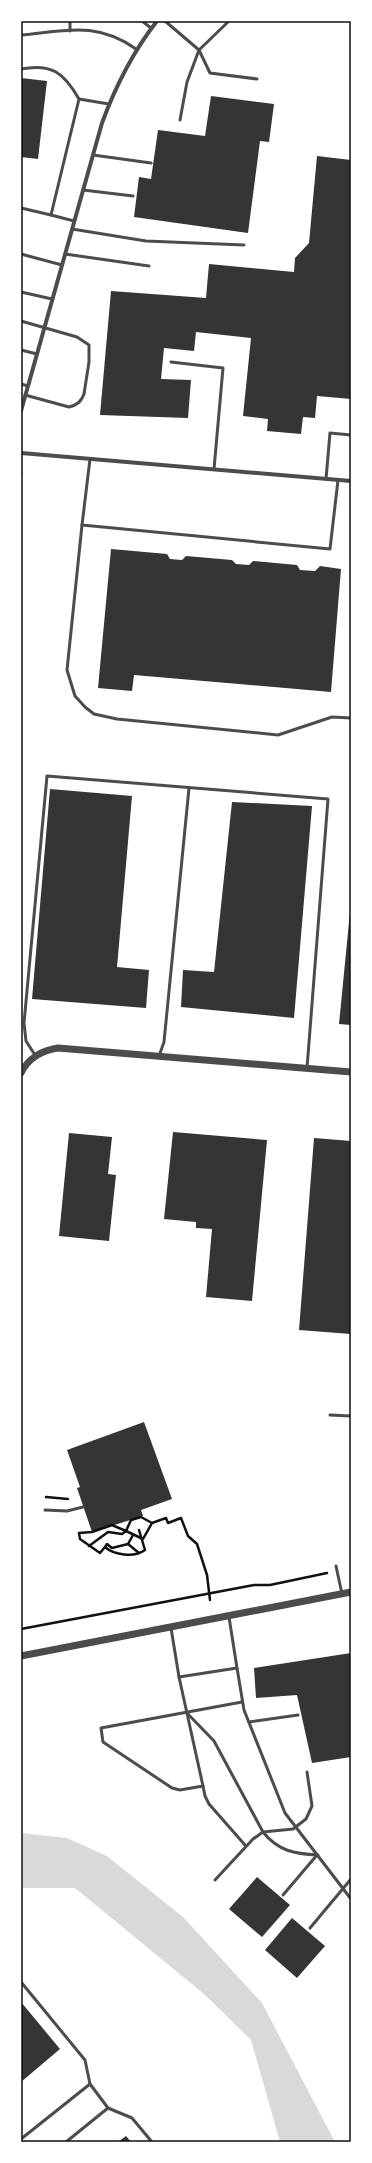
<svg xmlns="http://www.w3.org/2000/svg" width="372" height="2163" viewBox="0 0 372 2163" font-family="'Crimson Pro',serif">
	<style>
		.water { fill: #d9d9d9 }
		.building { fill: #353535 }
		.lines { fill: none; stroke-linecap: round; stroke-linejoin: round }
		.path { stroke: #111; stroke-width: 2.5 }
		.service { stroke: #4c4c4c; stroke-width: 3 }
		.minor { stroke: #4c4c4c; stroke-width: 4 }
		.tertiary { stroke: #4c4c4c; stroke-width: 7 }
		.neatline { fill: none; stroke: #111; stroke-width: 1.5 }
	</style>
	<rect width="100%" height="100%" fill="#fff"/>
	<!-- water -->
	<polygon class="water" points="21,1833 67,1838 107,1856 183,1917 262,2003 335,2142 280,2142 251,2040 204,1994 75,1888 21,1888"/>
	<!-- building -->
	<g class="building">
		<polygon points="21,78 47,81 38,159 21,157"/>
		<polygon points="211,96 274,104 269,142 260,141 248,233 134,217 139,177 151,179 158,130 205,136"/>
		<polygon points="317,156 351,160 351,399 317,396 315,418 303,417 301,434 267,431 268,419 243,416 251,338 196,332 194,351 164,348 161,379 191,380 188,418 100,415 111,291 206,298 209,264 294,272 295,258 309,243"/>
		<polygon points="111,549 167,554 170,559 182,560 186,556 232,560 236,564 249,565 253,561 297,565 300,570 315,571 320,566 341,569 331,692 134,675 132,691 98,688"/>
		<polygon points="50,789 132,796 117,967 149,970 146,1008 32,999"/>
		<polygon points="232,802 312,806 294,1018 181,1007 183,970 214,972"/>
		<polygon points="350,912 351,912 351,1025 339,1024"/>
		<polygon points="173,1132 267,1140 252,1301 206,1297 212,1229 196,1228 196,1222 164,1219"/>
		<polygon points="69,1133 112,1137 108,1174 116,1175 109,1241 59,1236"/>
		<polygon points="314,1138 351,1141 351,1334 299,1330"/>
		<polygon points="144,1422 172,1499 141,1510 143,1516 92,1532 77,1488 80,1487 67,1450"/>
		<polygon points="351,1653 351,1757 312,1763 297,1695 256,1698 254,1668"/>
		<polygon points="257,1877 290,1905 262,1937 229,1909"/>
		<polygon points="292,1918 325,1946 297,1978 265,1950"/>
		<polygon points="21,2002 60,2049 21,2082"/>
		<polygon points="126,2136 131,2142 118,2142"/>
	</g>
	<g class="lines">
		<!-- path -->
		<g class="path">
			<polyline points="46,1497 68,1499"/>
			<path d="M139 1530 145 1550C134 1558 114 1555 105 1547L100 1553 80 1539 79 1533 92 1532 112 1525 126 1531 131 1520 141 1517 152 1523"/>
			<polyline points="128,1544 133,1535"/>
			<polyline points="89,1546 108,1532 122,1534 126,1531 143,1539 152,1523 166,1518 168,1523 181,1518 188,1536 197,1544 207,1575 210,1600"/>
			<polyline points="105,1547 107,1544 112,1548 128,1544 139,1553"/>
			<polyline points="21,1629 254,1585 270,1585 327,1573"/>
		</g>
		<!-- service -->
		<g class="service">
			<polyline points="142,21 151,28"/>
			<polyline points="165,21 199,50 229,21"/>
			<polyline points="70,31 70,21"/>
			<path d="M21 35C66 31 96 21 136 49"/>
			<polyline points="199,50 210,73 257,79"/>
			<path d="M21 69C52 63 64 73 79 99"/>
			<polyline points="180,120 187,82 199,50"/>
			<polyline points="93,155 151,163"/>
			<polyline points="83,190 133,196"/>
			<polyline points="21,208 51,215"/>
			<polyline points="74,221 51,215 79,99 109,104"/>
			<polyline points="72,229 146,241 244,245"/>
			<polyline points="21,254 62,265"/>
			<polyline points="65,254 149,266"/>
			<polyline points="21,292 52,299"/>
			<path d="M21 321 77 337 89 345V362L84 394C81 402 77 405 69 407L25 395"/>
			<polyline points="21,350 37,354"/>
			<polyline points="171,362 223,368 214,469"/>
			<polyline points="21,384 28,386"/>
			<polyline points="90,459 82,525 330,549 338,480"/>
			<polyline points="21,472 21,474"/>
			<polyline points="326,479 330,433 351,435"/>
			<polyline points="82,525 67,670 75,696 85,707 94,714 117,719 278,735 332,717 351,718"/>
			<polyline points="35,1055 26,1041 24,1023 47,776 328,799 307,1068"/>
			<polyline points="159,1056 164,1042 189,788"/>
			<polyline points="330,1415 351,1416"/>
			<polyline points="45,1510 67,1511 83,1507"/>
			<polyline points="336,1566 342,1594"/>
			<polyline points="171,1628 179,1677 237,1668 229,1617"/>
			<polyline points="237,1668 244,1710 285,1813 351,1899"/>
			<polyline points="179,1677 203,1786 180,1790 172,1788 103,1742 101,1728 242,1702"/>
			<path d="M186 1712 214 1741 263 1832C278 1851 295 1854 318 1855"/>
			<polyline points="249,1722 298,1715"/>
			<polyline points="203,1786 205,1796 209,1804 245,1845"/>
			<polyline points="215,1880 253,1839 263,1832 293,1829 306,1819 312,1806 307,1772"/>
			<polyline points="283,1895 317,1855"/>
			<polyline points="310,1928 351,1879"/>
			<polyline points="21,1982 85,2060 90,2084"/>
			<polyline points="108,2108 132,2118 152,2142"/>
			<polyline points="21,2139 90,2084 108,2108 66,2142"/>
		</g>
		<!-- minor -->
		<g class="minor">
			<path d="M21 411 102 123C116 85 132 53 157 21"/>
			<polyline points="21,453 351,481"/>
		</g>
		<!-- tertiary -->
		<g class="tertiary">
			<path d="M21 1073C28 1058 43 1050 58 1048L351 1072"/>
			<polyline points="21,1656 351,1592"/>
		</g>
	</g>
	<!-- border -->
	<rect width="372" height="2163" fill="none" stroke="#ffffff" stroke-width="44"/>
	<rect x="22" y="22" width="328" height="2119" class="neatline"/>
</svg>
